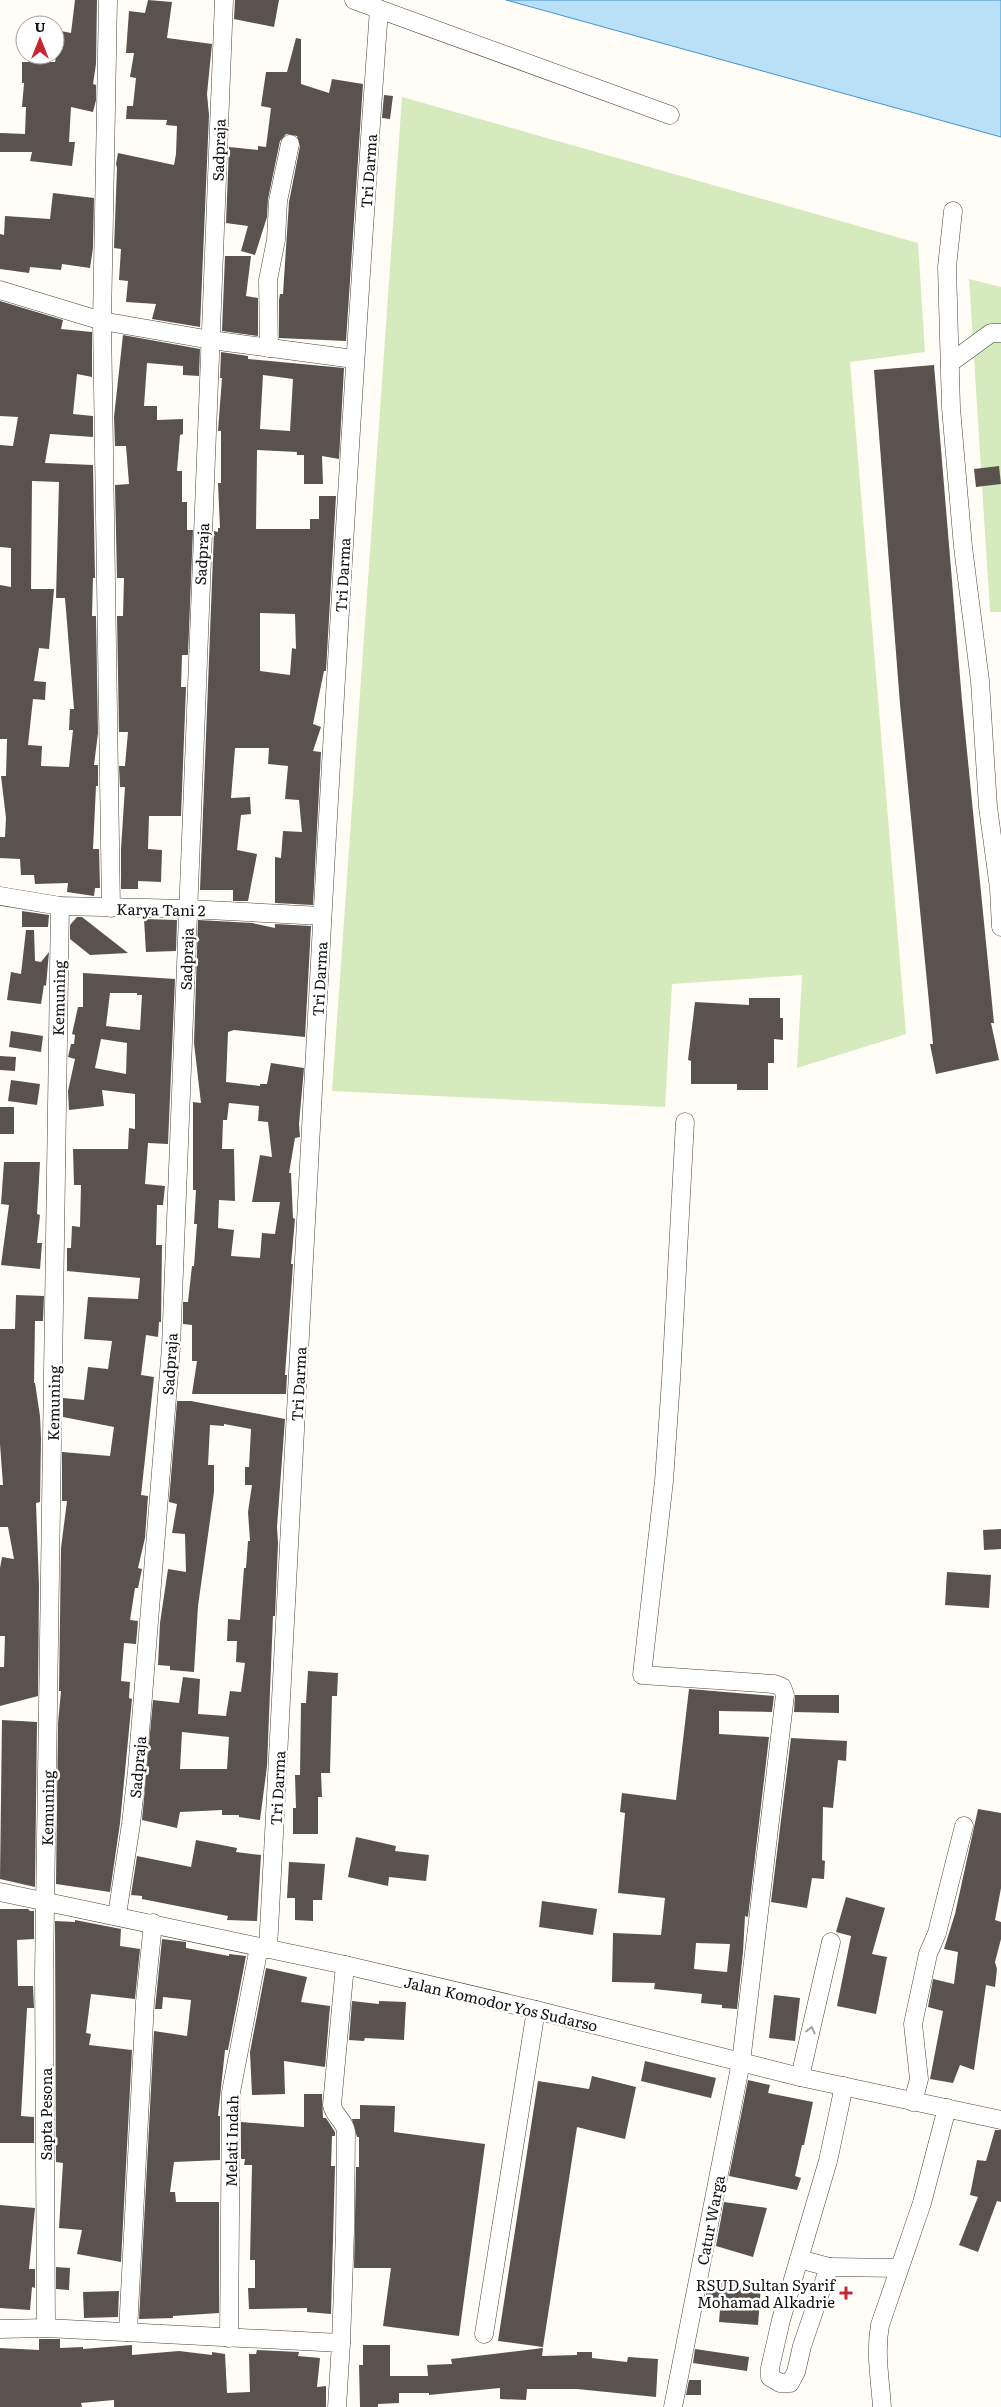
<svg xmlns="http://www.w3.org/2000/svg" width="1001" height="2407" viewBox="0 0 1001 2407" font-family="Literata,serif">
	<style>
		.green { fill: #d5ebbd }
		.water { fill: #b9e0f7; stroke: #3f96cf }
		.building { fill: #5a524d; fill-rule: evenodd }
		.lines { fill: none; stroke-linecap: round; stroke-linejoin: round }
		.minor-casing { stroke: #444; stroke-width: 19 }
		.minor { stroke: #fff; stroke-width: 18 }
		.oneway { stroke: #a0a0a0 }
		.poi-dot { fill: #c4262e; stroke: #fff; stroke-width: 2 }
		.labels { text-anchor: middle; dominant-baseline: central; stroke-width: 5; stroke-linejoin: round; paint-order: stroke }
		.street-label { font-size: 15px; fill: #111; stroke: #fff }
		.poi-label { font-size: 15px; fill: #111; stroke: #fff; text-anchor: end }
	</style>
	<rect width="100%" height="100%" fill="#fffdf5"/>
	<!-- green -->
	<g class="green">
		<polygon points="402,97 918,243 925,352 850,362 906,1034 797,1068 802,975 672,984 665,1107 332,1091"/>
		<polygon points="969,279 1001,287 1001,612 990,612"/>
	</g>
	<!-- water -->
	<polygon class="water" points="506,0 1001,0 1001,137"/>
	<!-- building -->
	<g class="building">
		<polygon points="75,0 97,0 96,64 93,84 96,85 96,100 93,112 71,107 69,142 75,142 72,166 30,161 32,152 0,152 0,133 25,134 26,107 22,107 24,83 22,83 22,62 55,62 61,31 71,33"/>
		<polygon points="148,0 172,2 167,38 212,44 207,94 209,115 200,327 152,319 156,304 126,302 128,281 119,280 121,249 114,248 117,168 116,164 118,153 174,165 176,154 177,126 166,125 167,120 126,119 127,106 133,106 136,78 130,77 134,53 126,53 129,11 145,13"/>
		<polygon points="235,0 279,0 274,27 234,19"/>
		<polygon points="296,38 301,39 301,84 329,93 332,79 363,84 346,341 279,338 279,300 280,294 283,294 289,202 300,146 297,136 286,134 280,141 268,199 267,217 255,255 241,251 248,226 226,223 229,147 258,150 258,146 266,147 271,108 261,106 266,72 287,72"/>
		<polygon points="384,95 393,96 390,119 382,118"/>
		<polygon points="53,193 94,198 93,248 90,268 62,264 61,270 30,267 29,273 0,269 0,234 4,235 5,216 50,219"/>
		<polygon points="225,256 251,256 246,296 258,298 258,336 222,331"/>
		<path d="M0 301 63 320 61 329 92 332V377L77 374 73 414 93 416V437L50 434 45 463 93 465 95 578H93L92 616H96L98 733 94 765H98V786H96L93 849H99L100 888H95L94 896 67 892 68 883 35 884 34 875H21L20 859 0 858V837H5L6 818 1 776H6L7 739H0V585L11 587V548L0 547V445L13 446 18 417 0 416ZM32 481 59 482 56 598H65L74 709H70L69 730H73L69 767 41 766 42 746 28 745 33 699 45 700 46 682 34 681 39 648 49 649 54 589H31Z"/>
		<polygon points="123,335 200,349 199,376 183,375 183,366 147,363 144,406 157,406 157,420 183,419 183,434 180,435 177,471 182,471 182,502 187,502 187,530 193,530 188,655 182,655 181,687 186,687 181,816 149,816 148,849 162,850 161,882 138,881 138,889 121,889 121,849 125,787 120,787 119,766 125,766 128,732 119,732 117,616 123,616 124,578 117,578 115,485 129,484 126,446 115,446 114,417"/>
		<path d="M221 352 248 356V359L344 368 339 459 322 456 323 484H304V455H297V452L257 450 256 529H310V519H319V496H336L326 671H324L313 724 321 727 313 751 321 752 313 905 275 903V857L281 858 283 831 302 832 299 800 285 799 288 766 268 764 269 748H235L231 798 250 797 251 814 241 815 237 850 257 854 248 901H233V890H200L214 531 218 532V528H220L218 483H221V431H218L222 378H220ZM263 375 293 379 290 431 260 429ZM260 613 295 614 296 649 292 648 290 675 260 671Z"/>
		<polygon points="934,365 962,701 994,1023 991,1023 999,1060 936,1074 930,1044 933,1044 900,704 874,370"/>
		<polygon points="999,466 1001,484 976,487 974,469"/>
		<polygon points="22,911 49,915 48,927 22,927"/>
		<polygon points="77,917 82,917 128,953 90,955 70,939 70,925"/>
		<polygon points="144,919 177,920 176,951 146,952"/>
		<path d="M198 920 252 923 275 928V924L311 926 305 1037 234 1030 228 1032 226 1082 260 1086V1084H267L271 1063 304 1068 299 1124 300 1137 295 1138 289 1173H291L293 1218 295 1219 291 1264H293L285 1375H287L286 1394H192L197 1361H192V1325L183 1324V1302H188L192 1266H194L197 1224H194L196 1190H193V1102L201 1103 194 1043ZM229 1103 259 1106 258 1121 268 1122 272 1157 260 1155 252 1202H280L275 1234 262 1233 260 1258 231 1256 234 1230 218 1228 219 1200 235 1201 234 1149H222L223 1120H227Z"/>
		<polygon points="26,930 34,930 35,961 41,962 49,952 46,986 44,985 41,1004 7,1000 11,972 21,974"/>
		<path d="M83 973 175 979 168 1144 148 1143 145 1184 165 1186 163 1205H157L156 1245H162L161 1322H159L158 1337 146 1335 141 1375 154 1377 141 1495 148 1496 145 1538 138 1568 142 1569 138 1588H135L130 1620 138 1621 136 1644 124 1643 121 1681 130 1682 129 1698 132 1699 120 1823 110 1892 56 1884 58 1723 61 1691H59L61 1548 67 1501H62V1452L110 1456 114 1427 63 1417V1398L84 1400 88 1367 108 1369 112 1341 84 1339 88 1297 138 1299 140 1278 67 1271V1248H71L72 1226 80 1227 81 1185H74L73 1149H128L129 1128 135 1129V1094L102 1090 104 1106 69 1110 68 1091 75 1059 68 1057 71 1044H74L75 1035 72 1034 78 1007H83ZM110 993H137V995H142L140 1030 106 1026ZM101 1039 127 1043 126 1074 95 1068Z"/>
		<polygon points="749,998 780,998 780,1018 783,1018 783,1040 774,1039 774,1063 768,1063 768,1090 737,1090 737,1084 691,1084 691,1061 688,1060 695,1002 749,1005"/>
		<polygon points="11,1031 43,1036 41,1052 9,1047"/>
		<polygon points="0,1056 16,1057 15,1071 0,1070"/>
		<polygon points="11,1080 40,1084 37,1105 8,1101"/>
		<rect x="0" y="1107" width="14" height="27"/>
		<polygon points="4,1162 40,1162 37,1214 40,1215 37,1243 42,1243 40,1269 1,1265 9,1205 1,1204"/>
		<polygon points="16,1295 44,1296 43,1321 35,1321 34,1383 35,1383 40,1416 41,1438 40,1502 36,1503 39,1586 38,1696 0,1706 0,1667 4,1667 5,1636 0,1636 0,1568 2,1557 14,1559 8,1527 0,1527 0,1485 3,1485 0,1444 0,1329 15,1329"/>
		<path d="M177 1401H191L285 1419 277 1527 278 1543 275 1616H273L267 1766 260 1820 239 1817V1815H222V1810L180 1812 177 1828 142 1820 153 1700 179 1703 183 1677 200 1679 198 1714 226 1716 230 1691 241 1692 245 1663 236 1662 237 1641H227L228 1619 240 1620 244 1568H246L248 1541H250L248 1512 252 1485H245V1467H249L251 1429 224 1424V1426L210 1425 208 1465H214V1492L198 1606 194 1672 170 1670V1666L158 1665 160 1623 168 1569 186 1572 185 1534 172 1533 177 1504 169 1502ZM182 1732 229 1737 227 1769H180Z"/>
		<polygon points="1001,1529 1001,1549 984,1550 983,1530"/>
		<polygon points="947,1572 991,1575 989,1608 945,1605"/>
		<polygon points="308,1671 338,1673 337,1696 332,1696 330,1773 321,1773 322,1797 318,1797 318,1834 293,1834 293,1808 296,1808 295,1775 300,1775 301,1703 306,1703"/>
		<path d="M689 1689 774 1696 772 1712 719 1711V1734L769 1737 748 1917 745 1916 743 1952 737 2009 722 2008V2005L701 2003 702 1994 654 1989 655 1983 612 1982 613 1933 661 1935 665 1898 618 1893 625 1813 620 1812 622 1793 676 1800ZM696 1943 730 1944 727 1972 694 1969Z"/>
		<polygon points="795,1695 839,1695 839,1713 794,1712"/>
		<polygon points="2,1720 37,1722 35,1887 0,1879"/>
		<polygon points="791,1738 847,1741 846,1761 838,1760 833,1808 823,1807 822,1860 825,1861 824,1879 812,1878 807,1908 771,1902"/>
		<polygon points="978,1809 1001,1813 1001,1888 995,1920 1001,1922 1001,1939 995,1962 997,1969 995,1987 986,1985 974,2070 960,2065 953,2083 930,2079 943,2011 928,2007 933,1979 954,1984 958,1952 944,1949 955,1914"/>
		<polygon points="356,1837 396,1846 395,1851 429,1855 426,1881 389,1877 388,1886 348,1877"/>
		<polygon points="196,1840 237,1848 236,1852 261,1855 257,1921 227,1920 228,1916 142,1899 142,1896 131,1895 137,1856 191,1867"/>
		<polygon points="289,1862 325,1864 322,1900 313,1900 313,1921 295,1920 295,1898 287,1898"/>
		<polygon points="846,1897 885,1908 872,1954 887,1957 876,2014 837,2006 851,1936 836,1932"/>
		<polygon points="542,1901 597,1909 593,1935 539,1927"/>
		<polygon points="0,1909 28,1909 30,1911 34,1911 34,1939 17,1940 18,1986 33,1986 34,2008 27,2008 21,2116 34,2117 34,2143 0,2143"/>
		<polygon points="75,1920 121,1929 120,1946 140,1949 135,1999 91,1994 86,2033 91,2034 89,2045 132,2050 121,2262 77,2254 82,2230 59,2228 63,2163 56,2162 55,1921 75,1922"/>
		<polygon points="162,1939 186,1942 186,1948 229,1956 229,1954 246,1956 228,2050 225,2050 218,2116 220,2116 220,2160 174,2162 170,2192 175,2192 176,2202 219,2202 219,2313 173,2316 173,2318 139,2319 154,2031 187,2036 191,2000 163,1997 162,2009 155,2009"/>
		<polygon points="266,1968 307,1977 301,2002 330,2006 325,2067 284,2061 285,2094 252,2095 250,2052"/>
		<polygon points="774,1995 800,1998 795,2041 769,2038"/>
		<polygon points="352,2001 379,2004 379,2001 406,2002 404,2040 365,2038 364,2041 349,2040"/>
		<polygon points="645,2061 716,2078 711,2098 641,2081"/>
		<polygon points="592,2076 636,2087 625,2139 577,2127 543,2347 498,2341 538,2081 589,2089"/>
		<polygon points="748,2080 770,2085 768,2093 813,2102 804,2145 802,2145 795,2176 801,2178 797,2190 729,2176"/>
		<polygon points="304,2094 322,2094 323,2118 326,2118 335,2132 335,2136 332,2136 331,2166 335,2166 331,2314 307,2312 307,2308 249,2309 248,2288 255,2288 255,2260 250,2260 252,2165 244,2165 245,2159 241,2159 241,2122 304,2127"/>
		<polygon points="360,2105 395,2106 394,2132 485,2144 459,2336 383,2326 391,2268 354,2268 356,2167 359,2167 359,2137 357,2137 352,2119 360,2119"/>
		<polygon points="995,2130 1001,2130 1001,2202 997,2201 978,2252 959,2245 978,2197 970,2195 977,2160 986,2161"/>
		<polygon points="724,2202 767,2208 753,2257 716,2246"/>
		<polygon points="0,2205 35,2208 29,2269 35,2269 35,2288 32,2287 30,2310 0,2308"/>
		<polygon points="56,2267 70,2268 69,2290 56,2289"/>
		<polygon points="708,2282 761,2286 758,2325 719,2322 720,2309 704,2307"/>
		<polygon points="119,2291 118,2317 84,2318 83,2292"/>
		<polygon points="39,2339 60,2339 60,2348 83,2347 83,2349 132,2345 132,2355 179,2351 212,2355 212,2352 225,2354 227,2393 250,2392 249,2354 256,2354 257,2350 299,2352 298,2356 320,2358 317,2387 326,2386 326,2407 114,2407 114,2400 81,2403 82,2407 0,2407 0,2348 39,2350"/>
		<polygon points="363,2345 390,2345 390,2376 428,2376 427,2365 452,2364 451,2359 543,2348 542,2356 577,2355 577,2352 592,2352 592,2358 627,2362 628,2357 658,2359 656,2397 577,2389 527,2389 526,2400 500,2399 500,2388 429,2395 429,2393 399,2393 399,2403 378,2404 378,2407 360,2407 359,2365 363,2365"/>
		<polygon points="695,2349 749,2357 747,2371 693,2363"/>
		<polygon points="689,2380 701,2380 701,2395 686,2395"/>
	</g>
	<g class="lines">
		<defs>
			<g id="minor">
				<polyline points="108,0 102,321 111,908"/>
				<polyline points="354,0 670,115"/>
				<polyline points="953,211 947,267 951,408 963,547 980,681 988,807 999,888 1001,927"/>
				<polyline points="0,290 102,321 211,340 354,359"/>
				<polyline points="269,348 268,280 276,240 278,201 290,144"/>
				<polyline points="950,363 991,333 1001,333"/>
				<polyline points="0,896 60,906 188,909 322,916"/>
				<polyline points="0,1892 345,1965 536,2010 800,2077 1001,2120"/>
				<polyline points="117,1915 131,1824 137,1771 171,1347 224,0"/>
				<path d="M268 1949C302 1302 333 656 379 9"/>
				<polyline points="800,2077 831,1942"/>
				<polyline points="844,2086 828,2161 781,2320 770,2368 770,2377 780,2383 790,2383 796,2372 802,2346 829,2267 899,2268"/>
				<polyline points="913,2102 919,2079 913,2024 928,1954 937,1933 964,1826"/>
				<polyline points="799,2259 829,2267"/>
				<polyline points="46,2328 44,1974 60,906"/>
				<polyline points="0,2329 46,2328 341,2343 337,2407"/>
				<polyline points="128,2332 145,2002 153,1923"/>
				<polyline points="484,2334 536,2010"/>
				<polyline points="229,2338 231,2092 259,1947"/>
				<path d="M341 2343 345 2232 346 2131C344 2120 334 2116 332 2105L345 1965"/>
				<polyline points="673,2407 741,2062 785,1695 782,1687 774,1684 642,1675 664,1481 671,1380 685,1122"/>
				<path d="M882 2407C880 2378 875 2353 880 2325L922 2203 947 2108"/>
			</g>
		</defs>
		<!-- minor casing -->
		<use href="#minor" class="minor-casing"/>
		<!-- minor -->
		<use href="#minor" class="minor"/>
	</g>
	<!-- one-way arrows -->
	<defs><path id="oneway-chevron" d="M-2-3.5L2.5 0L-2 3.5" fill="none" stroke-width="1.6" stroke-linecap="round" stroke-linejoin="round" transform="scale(1.25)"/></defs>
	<use class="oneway" href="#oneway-chevron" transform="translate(811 2030) rotate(-77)"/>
	<!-- markers -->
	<path class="poi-dot" d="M843.5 2285.5h5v5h5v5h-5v5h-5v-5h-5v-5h5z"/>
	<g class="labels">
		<!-- street labels -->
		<g class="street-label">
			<text transform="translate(218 150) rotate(-88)">Sadpraja</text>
			<text transform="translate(368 171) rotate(-86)">Tri Darma</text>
			<text transform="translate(201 554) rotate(-87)">Sadpraja</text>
			<text transform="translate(342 575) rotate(-87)">Tri Darma</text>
			<text transform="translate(161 909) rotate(1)">Karya Tani 2</text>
			<text transform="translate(186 959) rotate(-88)">Sadpraja</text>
			<text transform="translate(319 979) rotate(-87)">Tri Darma</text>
			<text transform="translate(58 998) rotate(-89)">Kemuning</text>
			<text transform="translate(169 1364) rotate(-86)">Sadpraja</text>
			<text transform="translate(298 1384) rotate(-87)">Tri Darma</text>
			<text transform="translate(53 1403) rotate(-89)">Kemuning</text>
			<text transform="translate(137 1767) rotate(-85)">Sadpraja</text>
			<text transform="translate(277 1788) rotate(-87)">Tri Darma</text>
			<text transform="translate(47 1808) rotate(-89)">Kemuning</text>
			<text transform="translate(501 2003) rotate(13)">Jalan Komodor Yos Sudarso</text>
			<text transform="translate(45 2114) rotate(-90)">Sapta Pesona</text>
			<text transform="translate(231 2141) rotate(-89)">Melati Indah</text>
			<text transform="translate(710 2220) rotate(-79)">Catur Warga</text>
		</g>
		<!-- poi labels -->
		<g class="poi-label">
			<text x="835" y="2284">RSUD Sultan Syarif<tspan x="835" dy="17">Mohamad Alkadrie</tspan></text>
		</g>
	</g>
	<!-- north arrow -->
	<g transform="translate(40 40)"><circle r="24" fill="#ffffff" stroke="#a0a0a0"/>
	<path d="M0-4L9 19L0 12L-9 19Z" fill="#c4262e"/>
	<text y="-8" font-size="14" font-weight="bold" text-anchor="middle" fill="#111111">U</text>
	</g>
</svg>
